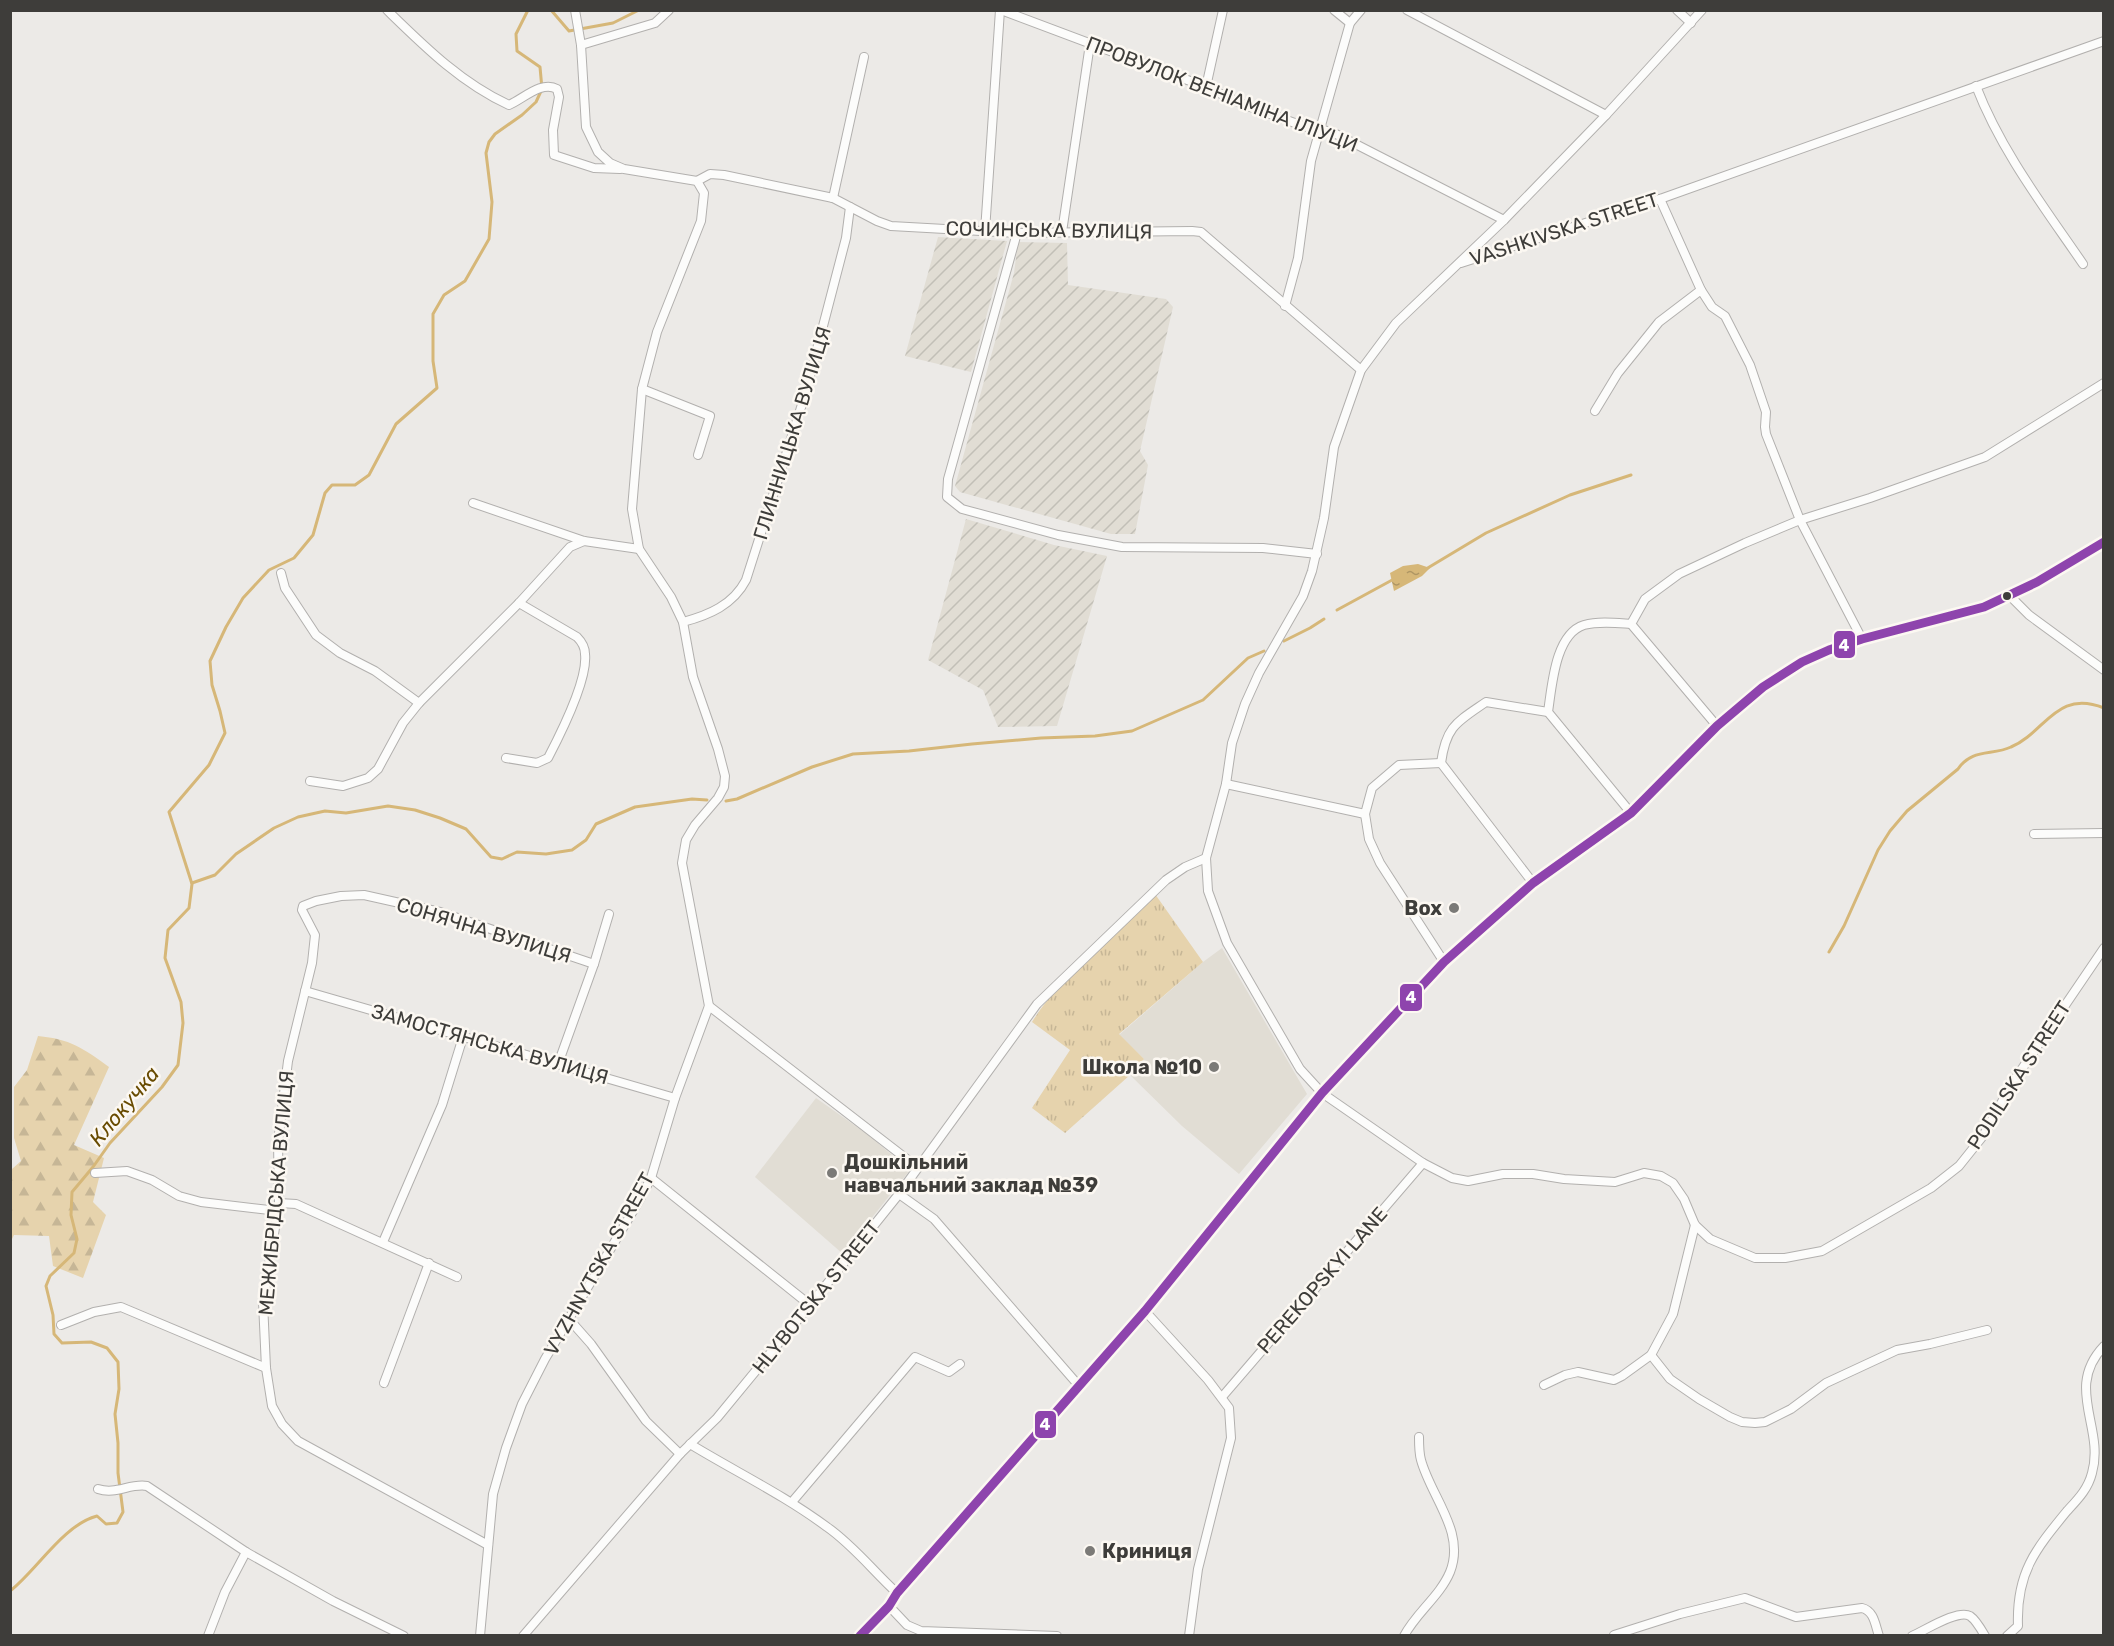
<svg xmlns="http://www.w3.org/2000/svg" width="2114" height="1646" viewBox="0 0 2114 1646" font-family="Rubik,sans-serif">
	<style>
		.built { fill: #e1ddd4 }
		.industrial { fill: url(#industrial-furrows) }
		.forest { fill: url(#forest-firs) }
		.park { fill: url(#park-tufts) }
		.water { fill: url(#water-ripples) }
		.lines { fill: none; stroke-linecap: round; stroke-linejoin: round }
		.stream { stroke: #d6b778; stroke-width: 3 }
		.minor-casing { stroke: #b2b0ae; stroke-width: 10 }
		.tertiary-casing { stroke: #b2b0ae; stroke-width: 12 }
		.minor { stroke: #fcfcfb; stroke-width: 8 }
		.tertiary { stroke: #fcfcfb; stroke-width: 9 }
		.bus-1-casing { stroke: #fcf8f2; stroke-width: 14 }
		.bus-1 { stroke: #8e44ad; stroke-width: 9 }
		.bus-dot { fill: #3e3d3a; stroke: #fcf8f2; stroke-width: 2 }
		.poi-dot { fill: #7b7a77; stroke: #fcf8f2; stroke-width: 2 }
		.labels { text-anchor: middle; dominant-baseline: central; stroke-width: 5; stroke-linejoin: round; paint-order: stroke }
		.street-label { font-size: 20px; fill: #3e3d3a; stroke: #fcf8f2 }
		.poi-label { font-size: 20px; font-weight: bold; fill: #3e3d3a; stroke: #fcf8f2; text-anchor: end }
		.water-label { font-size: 21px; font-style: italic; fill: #684b01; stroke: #fcf8f2 }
		.line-badge { stroke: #fcf8f2; stroke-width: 2 }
		.badge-label { font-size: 16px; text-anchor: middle; font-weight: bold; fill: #fff }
	</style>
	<defs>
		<pattern id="industrial-furrows" width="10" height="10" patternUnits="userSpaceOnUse" patternTransform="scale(1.5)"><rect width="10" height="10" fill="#e1ddd4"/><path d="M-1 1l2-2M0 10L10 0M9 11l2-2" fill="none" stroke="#c2bfb7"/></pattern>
		<pattern id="forest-firs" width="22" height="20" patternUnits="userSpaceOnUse" patternTransform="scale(1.5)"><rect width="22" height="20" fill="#e6d3ad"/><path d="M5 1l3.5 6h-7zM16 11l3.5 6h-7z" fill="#c6b696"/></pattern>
		<pattern id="park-tufts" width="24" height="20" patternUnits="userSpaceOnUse" patternTransform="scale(1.5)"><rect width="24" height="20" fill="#e6d3ad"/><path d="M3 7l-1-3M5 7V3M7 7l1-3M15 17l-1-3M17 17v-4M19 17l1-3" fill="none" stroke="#c6b696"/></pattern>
		<pattern id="water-ripples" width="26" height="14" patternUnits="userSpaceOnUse" patternTransform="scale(1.5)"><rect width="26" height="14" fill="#d6b778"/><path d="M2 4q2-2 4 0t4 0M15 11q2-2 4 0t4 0" fill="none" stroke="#af9663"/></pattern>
	</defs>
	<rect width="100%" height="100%" fill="#eceae7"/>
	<!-- built -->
	<g class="built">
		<polygon points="1222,948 1307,1094 1239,1174 1182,1126 1130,1075 1144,1059 1119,1035 1203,962"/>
		<polygon points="816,1098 867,1134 910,1170 843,1254 755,1177"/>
	</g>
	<!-- industrial -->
	<g class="industrial">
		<polygon points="938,237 1007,241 971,372 905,356"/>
		<polygon points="1018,242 1067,243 1068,285 1166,299 1173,307 1140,451 1148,465 1135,534 1111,534 960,492 955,486 1014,273"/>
		<polygon points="966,519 1054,545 1107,556 1057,726 998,727 983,690 928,660"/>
	</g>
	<!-- forest -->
	<path class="forest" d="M38 1036C70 1039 83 1048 109 1067L74 1145 104 1158 93 1202 106 1215 83 1278 53 1266 49 1236 14 1235 11 1241V1167L12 1169 21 1161 14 1138V1087L27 1070Z"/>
	<!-- park -->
	<path class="park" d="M1155 894 1203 962 1119 1034 1144 1059 1130 1075 1065 1133 1032 1108 1070 1050 1032 1022C1063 973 1113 934 1155 894Z"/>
	<!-- water -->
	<polygon class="water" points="1418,564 1430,568 1422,576 1394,591 1390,573 1403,566"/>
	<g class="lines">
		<!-- stream -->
		<g class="stream">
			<polyline points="551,10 569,31 613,23 639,10"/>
			<polyline points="1426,569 1486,533 1570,495 1631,475"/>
			<polyline points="1337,610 1394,579"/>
			<polyline points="1284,641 1310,628 1324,619"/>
			<polyline points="726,801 737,799 812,767 853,754 909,751 972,744 1041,738 1095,736 1132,731 1203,700 1248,658 1264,651"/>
			<polyline points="192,883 215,875 236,854 274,828 298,817 325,811 346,813 388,806 415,810 440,818 466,829 491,857 502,859 517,852 546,854 572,850 586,840 596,824 635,807 692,799 707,800"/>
			<path d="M1829 952 1844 926 1878 850 1890 831 1907 811 1958 769C1972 748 1992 756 2011 747 2046 732 2056 689 2104 708"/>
			<path d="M10 1591C37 1570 63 1525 97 1516L106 1524 117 1523 123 1512 118 1473V1443L115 1414 119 1389 118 1362 107 1348 91 1342 62 1343 54 1334 53 1315 46 1286 50 1276 74 1253 77 1239 71 1215 72 1192 93 1167 110 1143 162 1087 178 1065 183 1023 181 1002 165 958 168 930 189 908 192 884 169 812 209 765 225 733 220 711 212 685 210 661 226 627 243 598 269 570 294 558 313 535 325 493 332 485H355L369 475 396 424 437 388 433 361V314L444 295 465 281 489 239 492 202 486 153 489 142 495 134 522 115 536 102 542 89 540 67 517 51 516 34 528 10"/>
		</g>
		<defs>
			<g id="minor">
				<path d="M387 10C424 46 461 83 509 105 523 99 542 80 557 89L559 97 553 130 554 155 594 168 620 169"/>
				<polyline points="1001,10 1206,87 1245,105 1303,126 1332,132 1504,220"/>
				<polyline points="1334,10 1350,23"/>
				<polyline points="1407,10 1606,115"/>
				<polyline points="1677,10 1691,23"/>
				<polyline points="1702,10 1606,115 1504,220 1396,323 1361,370 1334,447 1324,518 1312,571 1303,596 1259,673 1245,704 1232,743 1226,784 1206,858 1208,891 1227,943 1300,1069 1322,1093 1423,1163 1452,1178 1468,1181 1503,1174 1533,1174 1564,1179 1615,1182 1644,1173 1661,1176 1673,1183 1684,1199 1695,1225 1710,1239 1755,1258 1785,1258 1822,1251 1931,1188 1959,1166 1983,1136 2013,1082 2104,948"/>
				<polyline points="581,45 655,23 669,10"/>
				<path d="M1976 86C2001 151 2044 207 2083 264"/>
				<polyline points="1206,87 1223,10"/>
				<polyline points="697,181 710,174 724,175 833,198 877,221 891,226 1017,233 1192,231 1201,232 1361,370"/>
				<polyline points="833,198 864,57"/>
				<polyline points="1660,199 1701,290 1712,307 1725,316 1750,365 1766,412 1765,427 1766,434 1800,520 1862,639"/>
				<polyline points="985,231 1000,10"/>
				<polyline points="1062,232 1090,44"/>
				<polyline points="1017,233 948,479 947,497 962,509 1058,535 1122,547 1263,548 1317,554"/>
				<polyline points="1461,263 1660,199 2104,41"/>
				<polyline points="1285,306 1298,258 1311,161 1350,23 1361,10"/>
				<polyline points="642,389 710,416 698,455"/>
				<polyline points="1595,411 1618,373 1659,322 1701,290"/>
				<polyline points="473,503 584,541 639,549"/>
				<polyline points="281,573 285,588 316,635 340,653 375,671 419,703"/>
				<polyline points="2010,596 2029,615 2104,670"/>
				<path d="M683 622C709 615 733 605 746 580L805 395 846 238 850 207"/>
				<polyline points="1717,726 1631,624 1645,599 1679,574 1745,543 1800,520 1870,498 1985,457 2104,383"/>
				<path d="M506 758 537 763 548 758C560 735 588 679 585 654 585 647 582 642 577 637L519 603"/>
				<polyline points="1441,763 1399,765 1372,788 1365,814 1369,839 1380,863 1444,962"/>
				<polyline points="310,781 343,786 368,778 378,769 403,723 419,703 519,603 570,547 584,541"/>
				<polyline points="1226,784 1365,814"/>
				<path d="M1631 813 1548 712C1552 686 1555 634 1584 625 1599 621 1616 623 1631 624"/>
				<polyline points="2034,834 2104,833"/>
				<path d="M1533 883 1441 763C1446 726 1457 722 1486 702L1548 712"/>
				<polyline points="594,964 609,914"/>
				<polyline points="305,991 675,1098"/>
				<polyline points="709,1006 917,1167"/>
				<polyline points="95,1173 127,1171 152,1180 179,1196 201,1202 278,1211"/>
				<polyline points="651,1178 810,1305"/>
				<polyline points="899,1194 934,1219 1080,1387"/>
				<polyline points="279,1203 296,1204 457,1277"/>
				<polyline points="383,1242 442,1105 463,1037"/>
				<polyline points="1145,1311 1208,1380 1229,1408 1231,1438 1198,1569 1189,1636"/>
				<polyline points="568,1318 591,1344 646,1421 680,1454"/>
				<polyline points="61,1325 94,1312 121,1307 266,1368"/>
				<polyline points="1651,1355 1670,1379 1699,1399 1730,1417 1742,1422 1755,1423 1765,1422 1791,1409 1826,1383 1897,1350 1930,1344 1987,1330"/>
				<polyline points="384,1383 429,1263"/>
				<polyline points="1544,1385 1565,1375 1578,1372 1614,1380 1622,1376 1651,1355 1673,1314 1695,1225"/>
				<polyline points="1222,1397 1423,1163"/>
				<path d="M690 1444C736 1472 784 1495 827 1527 853 1545 874 1572 897 1593"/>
				<path d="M98 1489C116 1495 130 1483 147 1486L246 1552 333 1601 404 1636"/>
				<polyline points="792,1502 915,1357 949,1372 960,1364"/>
				<polyline points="488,1545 298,1441 282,1424 272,1406 266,1368 263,1302 279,1203 278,1142 288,1061 312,963 315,935 302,910 303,906 316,901 341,896 364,895 440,912 594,964 558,1064"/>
				<polyline points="889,1606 907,1625 921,1631 1057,1636"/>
				<path d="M1614 1635 1680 1614 1745 1598 1796 1617 1862 1608C1874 1611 1875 1624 1879 1636"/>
				<polyline points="208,1636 225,1592 246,1552"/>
				<polyline points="480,1636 493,1494 506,1448 522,1404 545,1359 639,1201 651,1178 675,1098 709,1006 682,863 686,840 695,825 718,798 724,787 725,776 718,749 693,677 683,622 671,597 639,549 632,509 642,389 657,332 701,221 704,193 697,181 624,169 610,163 598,152 586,127 581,45 575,10"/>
				<polyline points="523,1636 680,1454 717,1418 810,1305 899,1194 1037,1004 1166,880 1185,867 1206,858"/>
				<path d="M1404 1636C1416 1613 1440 1596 1450 1572 1466 1532 1431 1497 1421 1460 1419 1453 1419 1445 1419 1437"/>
				<path d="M1912 1636C1926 1630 1958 1609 1970 1616 1976 1620 1981 1629 1985 1636"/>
				<path d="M2007 1636 2018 1626C2016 1573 2035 1550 2067 1511 2078 1499 2088 1489 2092 1473 2105 1427 2064 1388 2104 1346"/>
			</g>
			<polyline id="tertiary" points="860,1636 889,1606 897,1593 1145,1311 1322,1093 1444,962 1533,883 1631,813 1717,726 1741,705 1763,687 1802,662 1829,650 1862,639 1984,607 2037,582 2104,542"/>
		</defs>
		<!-- minor casing -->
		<use href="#minor" class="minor-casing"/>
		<!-- tertiary casing -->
		<use href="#tertiary" class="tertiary-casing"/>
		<!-- minor -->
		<use href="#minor" class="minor"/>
		<!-- tertiary -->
		<use href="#tertiary" class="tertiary"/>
		<defs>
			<polyline id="bus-1" points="860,1636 889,1606 897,1593 1145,1311 1322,1093 1444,962 1533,883 1631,813 1717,726 1763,687 1802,662 1829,650 1862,639 1984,607 2037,582 2104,542"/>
		</defs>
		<!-- bus-1 casing -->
		<use href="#bus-1" class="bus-1-casing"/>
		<!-- bus-1 -->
		<use href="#bus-1" class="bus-1"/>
	</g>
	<!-- markers -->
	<circle class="bus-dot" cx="2007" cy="596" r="5"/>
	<g class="poi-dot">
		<circle cx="1454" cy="908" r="6"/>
		<circle cx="1214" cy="1067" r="6"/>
		<circle cx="832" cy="1173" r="6"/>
		<circle cx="1090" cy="1551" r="6"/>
	</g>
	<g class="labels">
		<!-- street labels -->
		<g class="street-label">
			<text transform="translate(1222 94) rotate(21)">ПРОВУЛОК ВЕНІАМІНА ІЛІУЦИ</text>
			<text transform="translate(1564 229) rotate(-18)">VASHKIVSKA STREET</text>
			<text transform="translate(1049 230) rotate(1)">СОЧИНСЬКА ВУЛИЦЯ</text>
			<text transform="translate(792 433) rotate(-73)">ГЛИННИЦЬКА ВУЛИЦЯ</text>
			<text transform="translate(484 930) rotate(17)">СОНЯЧНА ВУЛИЦЯ</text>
			<text transform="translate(490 1044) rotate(16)">ЗАМОСТЯНСЬКА ВУЛИЦЯ</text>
			<text transform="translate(2019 1075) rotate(-57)">PODILSKA STREET</text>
			<text transform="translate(276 1193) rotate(-85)">МЕЖИБРІДСЬКА ВУЛИЦЯ</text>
			<text transform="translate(599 1264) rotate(-61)">VYZHNYTSKA STREET</text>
			<text transform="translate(1322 1280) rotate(-49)">PEREKOPSKYI LANE</text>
			<text transform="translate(816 1297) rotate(-51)">HLYBOTSKA STREET</text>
		</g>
		<!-- poi labels -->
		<g class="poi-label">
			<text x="1442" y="908">Box</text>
			<text x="1202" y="1067">Школа №10</text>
			<text x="844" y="1162" text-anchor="start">Дошкільний<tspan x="844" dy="23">навчальний заклад №39</tspan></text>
			<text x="1102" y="1551" text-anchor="start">Криниця</text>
		</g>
		<!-- water labels -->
		<g class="water-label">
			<text transform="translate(124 1106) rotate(-50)">Клокучка</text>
		</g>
	</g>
	<g class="line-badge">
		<rect x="1833" y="630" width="23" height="29" rx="6" fill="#8e44ad"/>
		<rect x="1399" y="983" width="24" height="29" rx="6" fill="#8e44ad"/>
		<rect x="1034" y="1410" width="23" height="29" rx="6" fill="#8e44ad"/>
	</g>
	<g class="badge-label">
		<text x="1844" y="651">4</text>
		<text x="1411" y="1003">4</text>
		<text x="1045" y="1430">4</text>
	</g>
	<!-- border -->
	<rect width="2114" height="1646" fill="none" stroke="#3e3d3a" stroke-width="24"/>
</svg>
